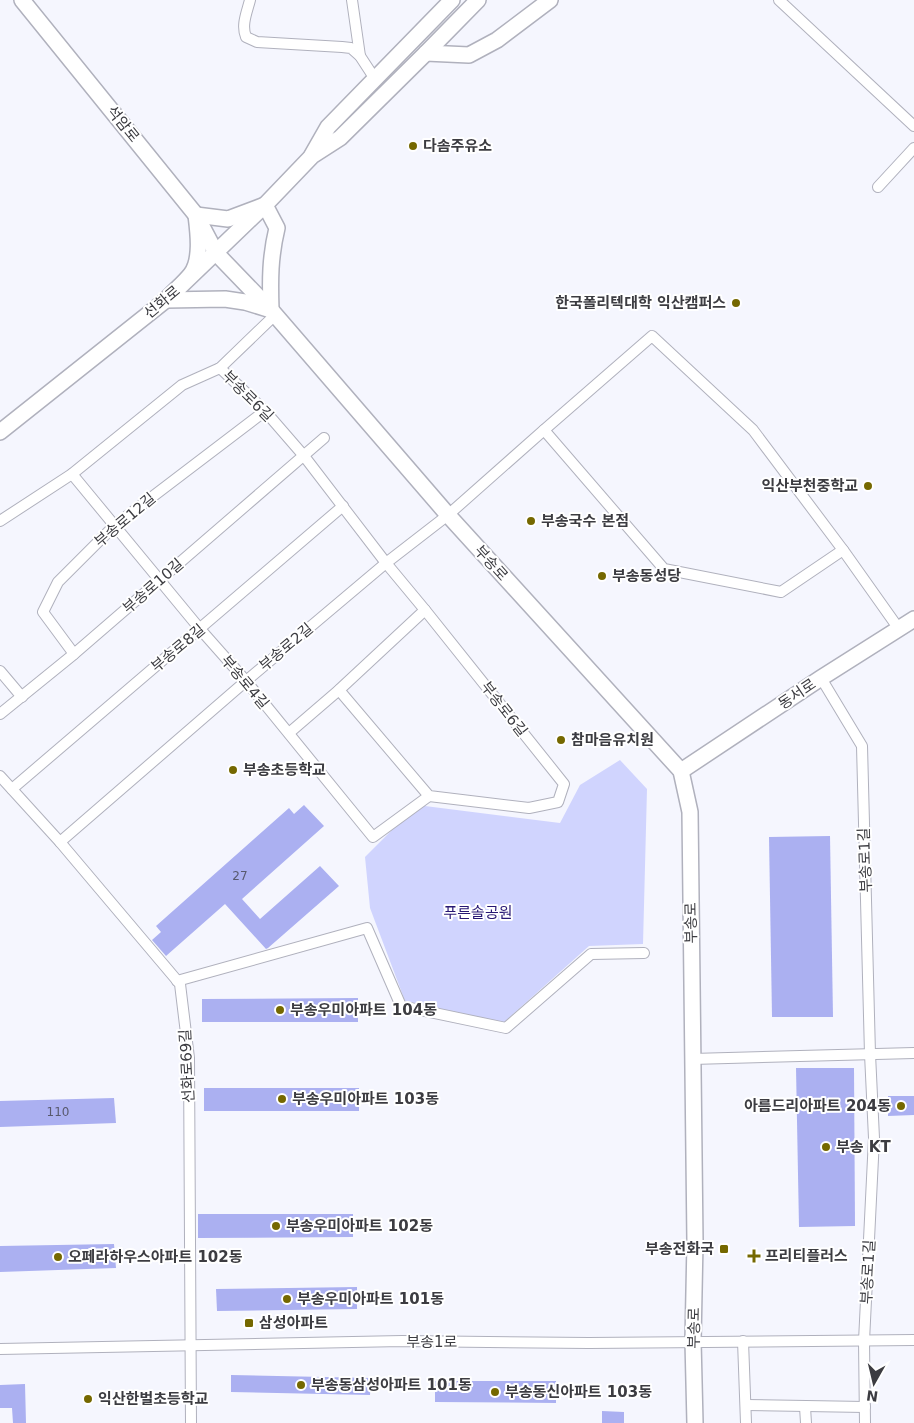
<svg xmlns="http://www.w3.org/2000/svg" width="914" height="1423" viewBox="0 0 914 1423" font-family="'DejaVu Sans','Noto Sans KR',sans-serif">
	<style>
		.green { fill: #d0d4fe }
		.building { fill: #abb0f1 }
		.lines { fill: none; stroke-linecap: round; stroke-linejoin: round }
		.street-casing { stroke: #b0b1bd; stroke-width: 12 }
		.secondary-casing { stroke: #b0b1bd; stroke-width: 18 }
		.street { stroke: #fff; stroke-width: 10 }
		.secondary { stroke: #fff; stroke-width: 15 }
		.poi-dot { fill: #756800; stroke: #fff; stroke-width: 2 }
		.labels { text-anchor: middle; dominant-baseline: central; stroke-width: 4; stroke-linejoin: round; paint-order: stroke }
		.number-label { font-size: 12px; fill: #58596d }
		.street-label { font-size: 15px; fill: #3c3c41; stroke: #fff }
		.poi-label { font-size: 15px; font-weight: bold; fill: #3c3c41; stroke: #fff; text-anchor: start }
		.park-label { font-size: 15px; fill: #271773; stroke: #fff }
	</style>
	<rect width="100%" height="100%" fill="#f5f6fe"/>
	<!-- green -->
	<polygon class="green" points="620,760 647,789 643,944 589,946 503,1023 405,1001 370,908 365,857 417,805 560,823 580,785"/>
	<!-- building -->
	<g class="building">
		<polygon points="304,805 324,826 242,899 260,919 320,866 339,886 268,948 266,949 225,904 166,956 152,940 161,932 156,926 289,808 294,814"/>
		<polygon points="830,836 833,1017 772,1017 769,837"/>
		<polygon points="358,998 358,1022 202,1022 202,999"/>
		<polygon points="796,1068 854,1068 855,1226 799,1227"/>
		<rect x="204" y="1088" width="155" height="23"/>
		<polygon points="888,1096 914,1096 914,1115 888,1116"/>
		<polygon points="114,1098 116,1123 0,1127 0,1101"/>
		<polygon points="198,1214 353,1214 353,1237 198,1238"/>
		<polygon points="114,1244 116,1268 0,1272 0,1246"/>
		<polygon points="357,1287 357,1309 217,1311 216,1289"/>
		<polygon points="231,1375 371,1378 370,1395 231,1392"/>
		<polygon points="435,1381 556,1381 556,1403 435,1402"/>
		<polygon points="25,1384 26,1423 13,1423 12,1408 0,1408 0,1385"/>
		<polygon points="602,1411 624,1412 624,1423 602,1423"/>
	</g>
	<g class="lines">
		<defs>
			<g id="street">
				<path d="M250 0C247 12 241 25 246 37L257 42 342 47 351 48 360 56 375 79"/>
				<polyline points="352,0 360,56"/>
				<polyline points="779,0 914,126"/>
				<polyline points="878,187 914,148"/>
				<polyline points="220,368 265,411 304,456 386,563 425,610 564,784 558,802 529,808 429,796 339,690"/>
				<polyline points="544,430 664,569 781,592 843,550"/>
				<polyline points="72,474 200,629 246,681 373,837 429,796"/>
				<polyline points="0,521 72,474 182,385 220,368 275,315"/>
				<polyline points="74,654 43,612 58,582 114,526 265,411"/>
				<polyline points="0,671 22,697"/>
				<polyline points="821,678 862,746 870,1054 874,1138 864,1341 865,1423"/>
				<polyline points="0,714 74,654 324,438"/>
				<polyline points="289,733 339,690 425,610"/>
				<polyline points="0,776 60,842 180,984 189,1058 191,1423"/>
				<polyline points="12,789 343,506"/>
				<polyline points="60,842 246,681 386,563 448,515 544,430 652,336 753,430 843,550 899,629"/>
				<polyline points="177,981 367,928 401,1006 506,1028 591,954 644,953"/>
				<polyline points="692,1059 914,1053"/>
				<polyline points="743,1341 746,1423"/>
				<polyline points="0,1349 402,1341 589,1343 914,1340"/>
				<polyline points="746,1405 865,1407"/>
				<polyline points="805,1407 806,1423"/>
			</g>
			<g id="secondary">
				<polyline points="22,0 196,215 216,253 271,310 448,515 681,771 690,812 695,1242 693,1341 695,1423"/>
				<polyline points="426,53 469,55 497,40 550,0"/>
				<polyline points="312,155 328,127 452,0"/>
				<path d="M265 205 277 228C270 257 270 280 271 310L245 302 225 299 166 300C174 291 184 283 191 274 202 260 198 231 196 215L228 219Z"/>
				<polyline points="0,432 166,300 265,205 312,156 340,138 426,53 478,0"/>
				<polyline points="681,771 821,678 914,619"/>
			</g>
		</defs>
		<!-- street casing -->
		<use href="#street" class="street-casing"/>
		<!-- secondary casing -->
		<use href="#secondary" class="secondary-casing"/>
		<!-- street -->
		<use href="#street" class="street"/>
		<!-- secondary -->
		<use href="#secondary" class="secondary"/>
	</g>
	<!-- markers -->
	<g class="poi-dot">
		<circle cx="413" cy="146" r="5"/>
		<circle cx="736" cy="303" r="5"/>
		<circle cx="868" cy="486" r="5"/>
		<circle cx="531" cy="521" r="5"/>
		<circle cx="602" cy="576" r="5"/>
		<circle cx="561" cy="740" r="5"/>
		<circle cx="233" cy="770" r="5"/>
		<circle cx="280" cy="1010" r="5"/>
		<circle cx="282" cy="1099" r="5"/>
		<circle cx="901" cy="1106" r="5"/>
		<circle cx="826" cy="1147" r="5"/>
		<circle cx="276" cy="1226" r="5"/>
		<rect x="719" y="1244" width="10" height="10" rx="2.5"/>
		<path d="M751.5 1248.5h5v5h5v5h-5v5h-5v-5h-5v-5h5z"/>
		<circle cx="58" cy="1257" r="5"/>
		<circle cx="287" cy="1299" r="5"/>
		<rect x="244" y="1318" width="10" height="10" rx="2.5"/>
		<circle cx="301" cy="1385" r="5"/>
		<circle cx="495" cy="1392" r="5"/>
		<circle cx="88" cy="1399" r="5"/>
	</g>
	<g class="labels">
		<!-- number labels -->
		<g class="number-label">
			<text x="240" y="876">27</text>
			<text x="58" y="1112">110</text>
		</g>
		<!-- street labels -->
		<g class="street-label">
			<text transform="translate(123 124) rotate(51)">석암로</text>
			<text transform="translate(162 302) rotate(-40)">선화로</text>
			<text transform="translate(248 396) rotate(45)">부송로6길</text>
			<text transform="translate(125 520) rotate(-40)">부송로12길</text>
			<text transform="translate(491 563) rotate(48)">부송로</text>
			<text transform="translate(153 586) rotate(-41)">부송로10길</text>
			<text transform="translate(286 647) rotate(-40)">부송로2길</text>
			<text transform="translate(178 648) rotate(-40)">부송로8길</text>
			<text transform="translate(245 682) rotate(50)">부송로4길</text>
			<text transform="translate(797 694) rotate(-34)">동서로</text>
			<text transform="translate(504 709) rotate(52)">부송로6길</text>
			<text transform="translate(865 860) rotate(-92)">부송로1길</text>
			<text transform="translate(691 923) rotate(-91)">부송로</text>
			<text transform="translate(187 1066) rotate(-93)">선화로69길</text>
			<text transform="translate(868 1272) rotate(-87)">부송로1길</text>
			<text transform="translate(694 1328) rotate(-89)">부송로</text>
			<text x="432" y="1342">부송1로</text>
		</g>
		<!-- poi labels -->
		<g class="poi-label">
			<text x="423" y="146">다솜주유소</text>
			<text x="726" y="303" text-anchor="end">한국폴리텍대학 익산캠퍼스</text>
			<text x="858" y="486" text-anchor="end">익산부천중학교</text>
			<text x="541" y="521">부송국수 본점</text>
			<text x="612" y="576">부송동성당</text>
			<text x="571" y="740">참마음유치원</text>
			<text x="243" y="770">부송초등학교</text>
			<text x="290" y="1010">부송우미아파트 104동</text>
			<text x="292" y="1099">부송우미아파트 103동</text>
			<text x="891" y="1106" text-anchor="end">아름드리아파트 204동</text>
			<text x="836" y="1147">부송 KT</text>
			<text x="286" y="1226">부송우미아파트 102동</text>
			<text x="714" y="1249" text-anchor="end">부송전화국</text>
			<text x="765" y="1256">프리티플러스</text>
			<text x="68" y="1257">오페라하우스아파트 102동</text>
			<text x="297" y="1299">부송우미아파트 101동</text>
			<text x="259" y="1323">삼성아파트</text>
			<text x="311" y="1385">부송동삼성아파트 101동</text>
			<text x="505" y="1392">부송동신아파트 103동</text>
			<text x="98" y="1399">익산한벌초등학교</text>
		</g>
		<!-- park labels -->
		<g class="park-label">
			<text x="478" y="913">푸른솔공원</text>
		</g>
	</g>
	<!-- north arrow -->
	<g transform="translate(874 1383) rotate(188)" stroke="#ffffff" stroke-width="4" paint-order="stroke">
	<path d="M0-4L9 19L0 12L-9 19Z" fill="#3c3c41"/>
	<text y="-8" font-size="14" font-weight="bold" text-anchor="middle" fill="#3c3c41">N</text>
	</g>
</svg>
